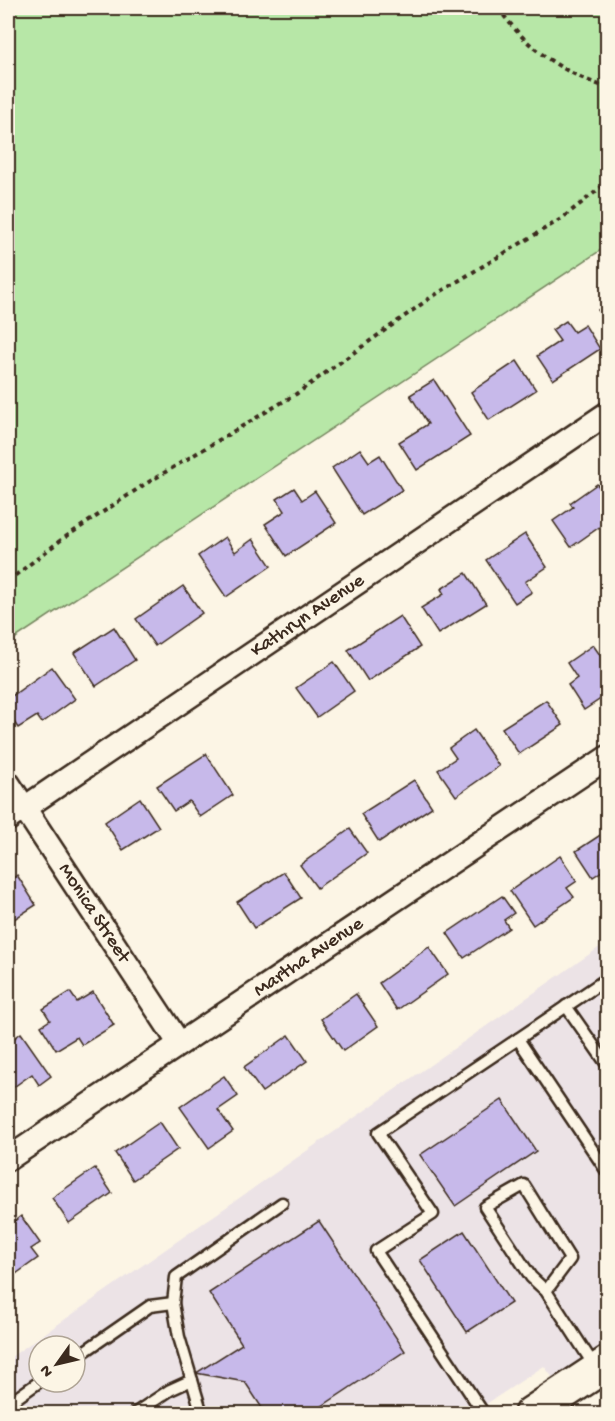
<svg xmlns="http://www.w3.org/2000/svg" width="615" height="1421" viewBox="0 0 615 1421" font-family="'Gochi Hand',sans-serif">
	<style>
		.built { fill: #ece3e6; fill-rule: evenodd }
		.green { fill: #b7e7a7; stroke: #798862; stroke-width: 1.5 }
		.building { fill: #c7b9ea; stroke: #3b2a1e; stroke-width: 1.5 }
		.lines { fill: none; stroke-linecap: round; stroke-linejoin: round }
		.lane-casing { stroke: #3b2a1e; stroke-width: 15 }
		.street-casing { stroke: #3b2a1e; stroke-width: 27 }
		.primary-casing { stroke: #3b2a1e; stroke-width: 38 }
		.path { stroke: #3b2a1e; stroke-width: 4; stroke-dasharray: 4.5 4.5; stroke-linecap: butt }
		.lane { stroke: #fcf5e5; stroke-width: 10 }
		.street { stroke: #fcf5e5; stroke-width: 22 }
		.primary { stroke: #fcf5e5; stroke-width: 33 }
		.labels { text-anchor: middle; dominant-baseline: central; stroke-width: 4.5; stroke-linejoin: round; paint-order: stroke }
		.street-label { font-size: 20px; fill: #3b2a1e; stroke: #fcf5e5 }
	</style>
	<rect width="100%" height="100%" fill="#fcf5e5"/>
	<filter id="ink" filterUnits="userSpaceOnUse"><feTurbulence type="fractalNoise" baseFrequency=".0167" numOctaves="2"/><feDisplacementMap in="SourceGraphic" scale="12" xChannelSelector="R" yChannelSelector="G"/><feConvolveMatrix kernelMatrix="1 2 1 2 8 2 1 2 1" color-interpolation-filters="sRGB"/></filter>
	<g filter="url(#ink)">
		<!-- built -->
		<path class="built" d="M607 942V1348L556 1382 544 1366 471 1414 8 1413V1359ZM39 1346H75V1382H39Z"/>
		<!-- green -->
		<polygon class="green" points="8,8 607,8 607,246 8,643"/>
		<!-- building -->
		<g class="building">
			<polygon points="608,303 608,325 598,310"/>
			<polygon points="566,321 574,332 585,325 600,349 553,380 537,356 560,341 552,330"/>
			<polygon points="517,361 536,390 489,420 471,392"/>
			<polygon points="434,380 470,436 417,470 399,442 428,424 410,395"/>
			<polygon points="360,449 369,462 380,455 402,490 362,515 332,468"/>
			<polygon points="597,484 608,500 608,521 571,547 553,521 573,507 570,503"/>
			<polygon points="294,488 302,500 315,491 336,523 286,556 265,524 285,511 277,499"/>
			<polygon points="525,534 547,567 525,582 532,592 515,603 486,560"/>
			<polygon points="225,537 235,552 253,539 271,566 226,597 198,556"/>
			<polygon points="466,573 486,604 438,634 421,608 444,594 441,589"/>
			<polygon points="183,586 202,613 155,646 136,619"/>
			<polygon points="400,616 420,647 368,681 348,650"/>
			<polygon points="114,627 135,660 96,686 74,653"/>
			<polygon points="593,645 605,662 608,660 608,694 584,710 568,685 577,678 567,663"/>
			<polygon points="334,662 354,691 317,717 296,688"/>
			<polygon points="52,667 75,699 42,723 37,716 18,728 8,713 8,699"/>
			<polygon points="546,700 563,725 519,754 502,728"/>
			<polygon points="474,730 499,766 456,796 438,770 456,758 449,748"/>
			<polygon points="206,754 233,795 200,817 189,801 174,811 157,786"/>
			<polygon points="414,780 432,807 379,842 361,814"/>
			<polygon points="140,798 159,827 123,850 105,822"/>
			<polygon points="350,829 367,853 317,888 300,865"/>
			<polygon points="608,830 608,867 593,877 576,851"/>
			<polygon points="560,856 577,881 567,888 574,897 533,925 510,891"/>
			<polygon points="284,872 301,898 254,928 237,902"/>
			<polygon points="17,875 36,905 8,923 8,882"/>
			<polygon points="502,896 514,913 504,920 509,928 464,958 447,933"/>
			<polygon points="429,947 448,974 397,1010 379,983"/>
			<polygon points="70,992 77,1002 93,992 114,1025 82,1045 77,1037 56,1050 41,1026 50,1020 43,1009"/>
			<polygon points="356,994 378,1026 343,1051 321,1019"/>
			<polygon points="21,1033 51,1076 39,1085 32,1074 8,1091 8,1043"/>
			<polygon points="289,1035 307,1061 262,1092 244,1067"/>
			<polygon points="224,1076 238,1096 218,1110 233,1131 209,1148 180,1107"/>
			<polygon points="502,1100 536,1151 455,1206 420,1155"/>
			<polygon points="160,1122 178,1149 133,1180 115,1153"/>
			<polygon points="95,1168 112,1193 69,1223 52,1198"/>
			<polygon points="21,1216 40,1243 31,1249 38,1258 13,1276 8,1269 8,1226"/>
			<polygon points="319,1221 405,1351 310,1414 266,1414 245,1382 196,1373 242,1344 209,1293"/>
			<polygon points="464,1231 511,1303 467,1332 420,1260"/>
		</g>
		<g class="lines">
			<defs>
				<g id="lane">
					<polyline points="566,1006 608,1066"/>
					<polyline points="518,1039 608,978"/>
					<polyline points="546,1291 570,1259 524,1185 485,1207 531,1277 546,1291 595,1367"/>
					<polyline points="75,1358 150,1306 173,1303"/>
					<polyline points="8,1404 39,1382"/>
					<polyline points="134,1414 170,1390 192,1380"/>
					<polyline points="202,1414 179,1337 173,1303 176,1277 282,1203"/>
					<polyline points="484,1414 376,1251 433,1214 378,1133 518,1039 608,1173"/>
				</g>
				<g id="street">
					<path id="s1" d="M8 783 179 1043"/>
					<path id="s2" d="M8 819 608 413"/>
					<path id="s3" d="M8 1159 608 757"/>
				</g>
				<polyline id="primary" points="531,1414 608,1363"/>
			</defs>
			<!-- lane casing -->
			<use href="#lane" class="lane-casing"/>
			<!-- street casing -->
			<use href="#street" class="street-casing"/>
			<!-- primary casing -->
			<use href="#primary" class="primary-casing"/>
			<!-- path -->
			<g class="path">
				<path d="M498 8C529 50 559 71 608 88"/>
				<polyline points="8,581 61,540 142,486 296,394 430,298 561,219 608,182"/>
			</g>
			<!-- lane -->
			<use href="#lane" class="lane"/>
			<!-- street -->
			<use href="#street" class="street"/>
			<!-- primary -->
			<use href="#primary" class="primary"/>
		</g>
	</g>
	<g class="labels">
		<!-- street labels -->
		<g class="street-label">
			<text stroke="none"><textPath href="#s2" startOffset="362">Kathryn Avenue</textPath></text>
			<text stroke="none"><textPath href="#s1" startOffset="156">Monica Street</textPath></text>
			<text stroke="none"><textPath href="#s3" startOffset="362">Martha Avenue</textPath></text>
		</g>
	</g>
	<!-- margin -->
	<rect width="615" height="1421" fill="none" stroke="#fcf5e5" stroke-width="30"/>
	<rect x="15" y="15" width="585" height="1391" fill="none" stroke="#3b2a1e" stroke-width="2" filter="url(#ink)"/>
	<!-- north arrow -->
	<g transform="translate(57 1364) rotate(236)"><circle r="28" fill="#fcf5e5" stroke="#afa495" stroke-width="1.5"/>
	<path d="M0-4.5L10 22L0 15L-10 22Z" fill="#3b2a1e"/>
	<text y="-9" font-size="16" font-weight="bold" text-anchor="middle" fill="#3b2a1e">N</text>
	</g>
</svg>
